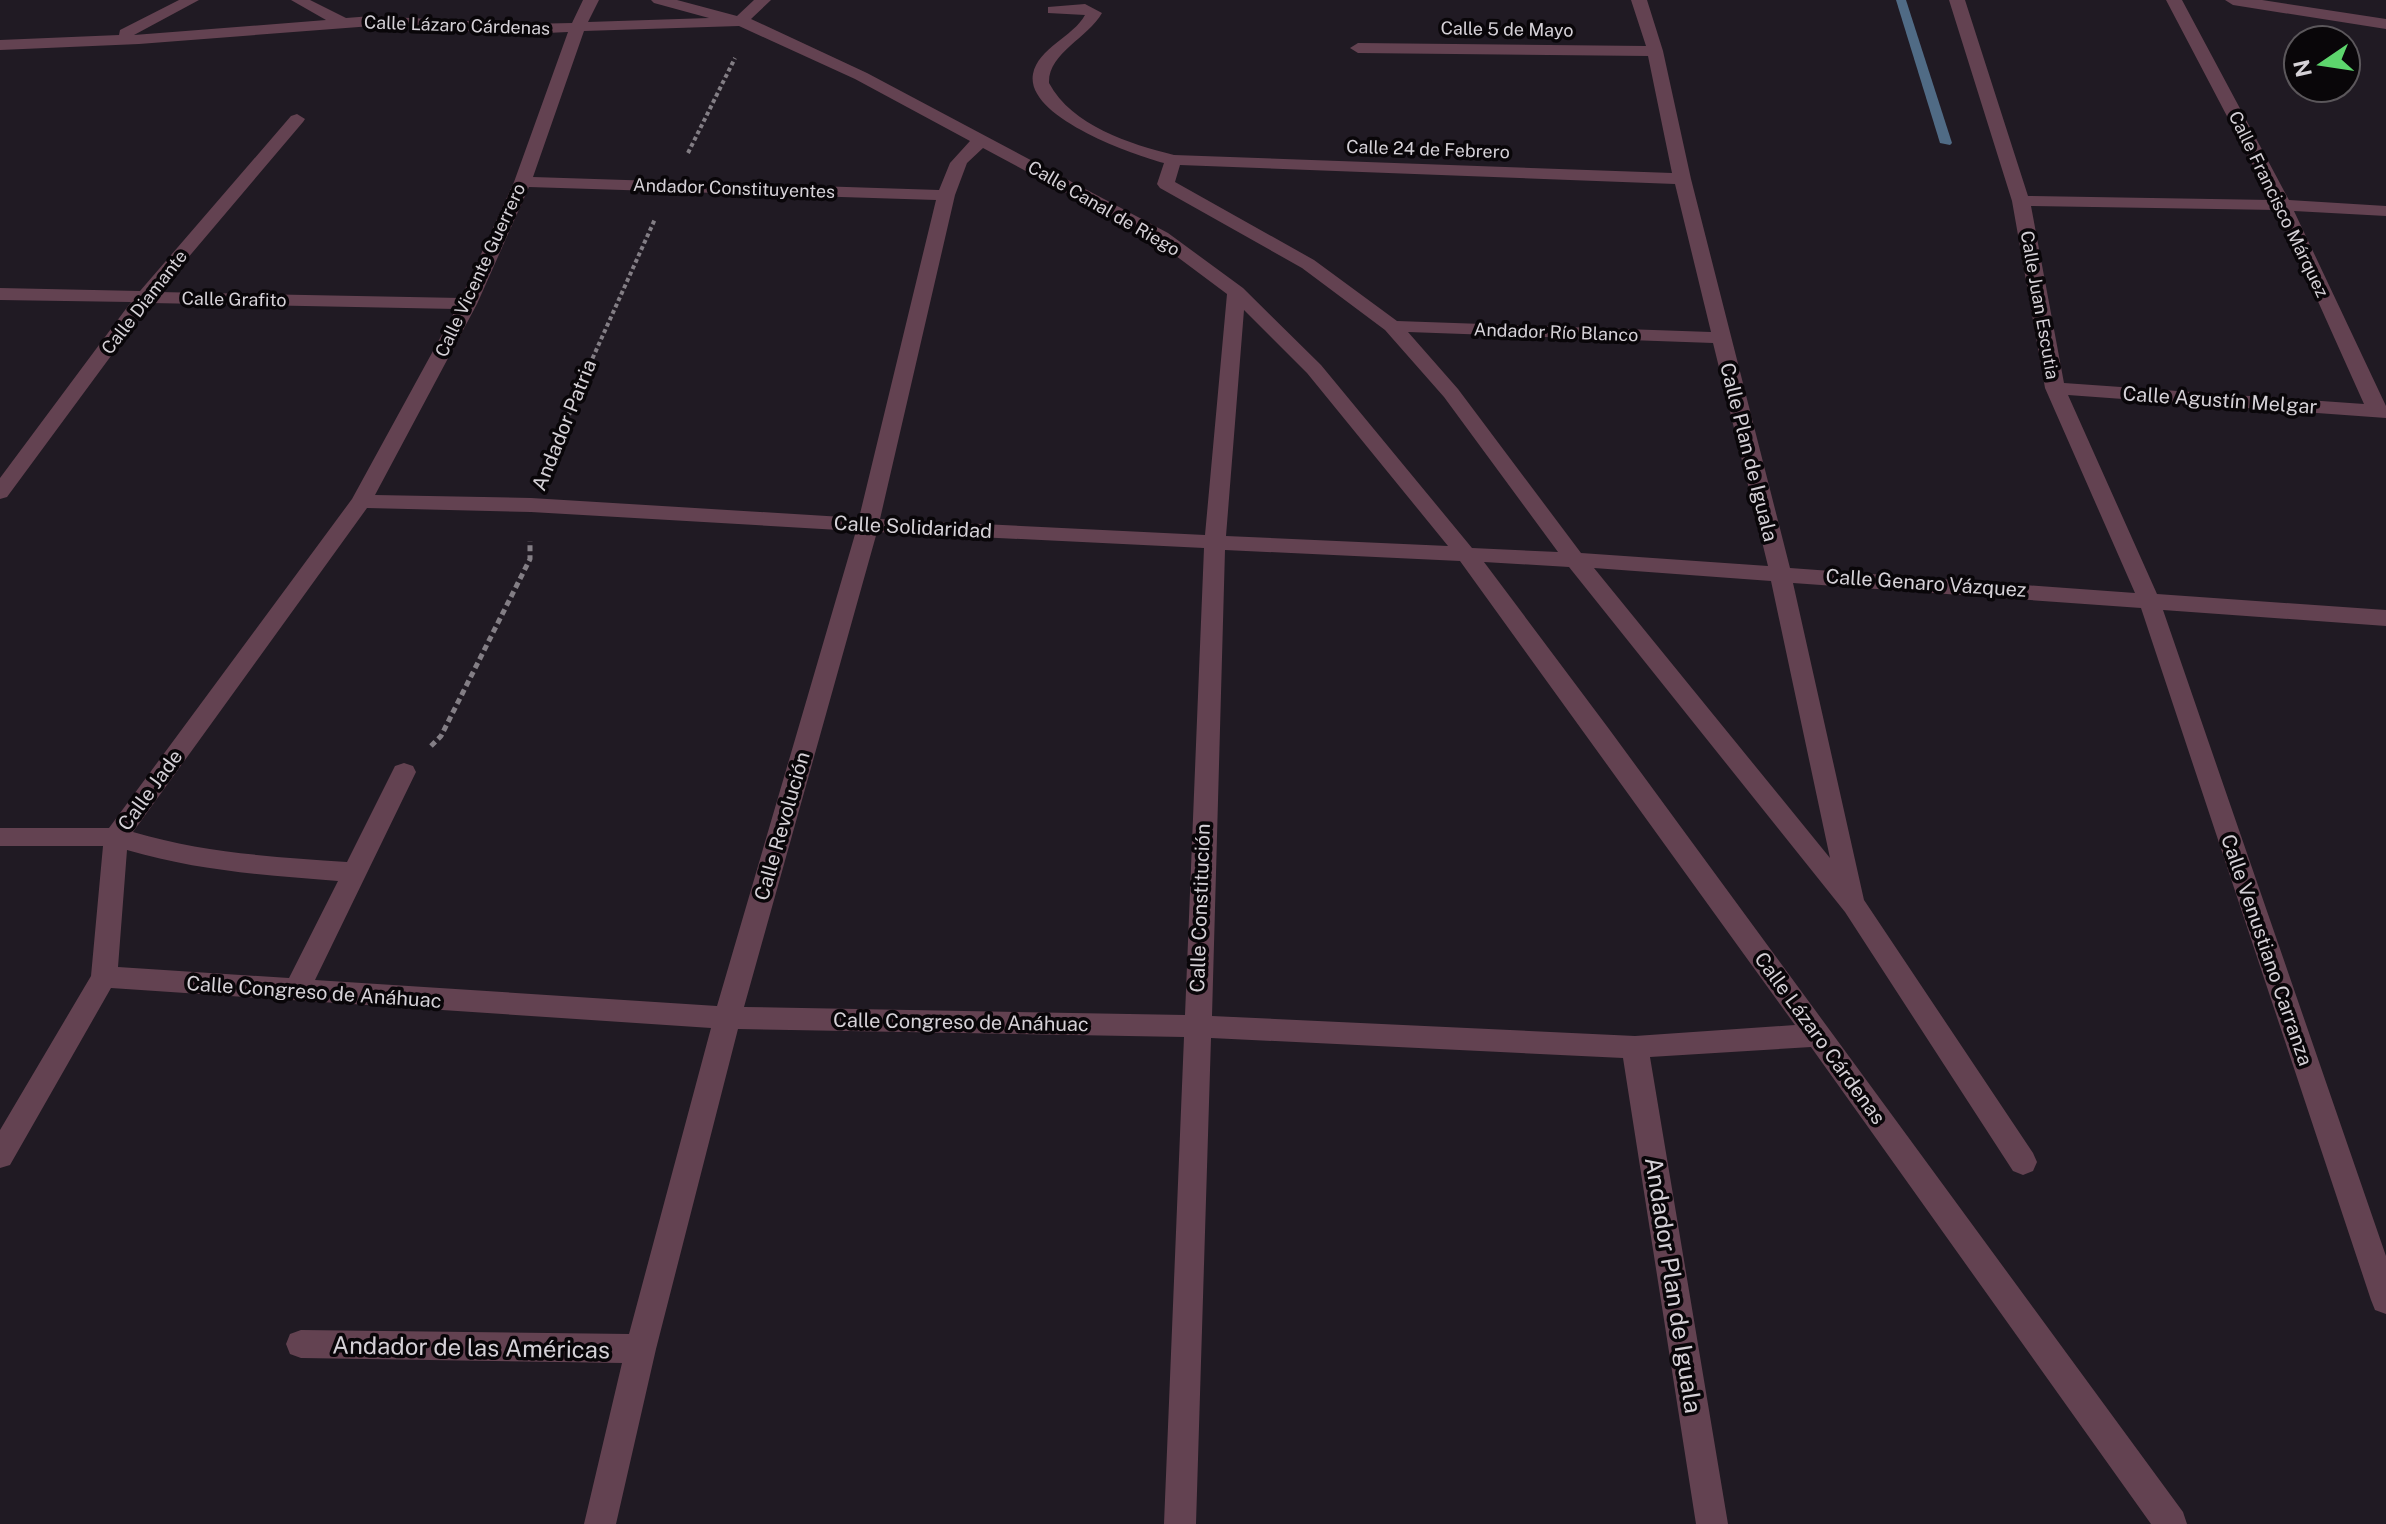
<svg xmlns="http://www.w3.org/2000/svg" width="2386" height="1524" viewBox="0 0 2386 1524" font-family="'Public Sans',sans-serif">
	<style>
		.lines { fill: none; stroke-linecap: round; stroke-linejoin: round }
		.stream { fill: #506b85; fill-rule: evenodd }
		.path-far1 { stroke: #837e85; stroke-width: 4; stroke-dasharray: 4 3; stroke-linecap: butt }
		.path { stroke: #837e85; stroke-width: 5; stroke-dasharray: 6 4; stroke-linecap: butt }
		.minor { fill: #634251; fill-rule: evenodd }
		.labels { text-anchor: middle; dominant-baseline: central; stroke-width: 7; stroke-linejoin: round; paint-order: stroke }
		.far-street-label { font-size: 18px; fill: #d5d1d7; stroke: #090609 }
		.street-label { font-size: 20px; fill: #d5d1d7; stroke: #090609 }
		.near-street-label { font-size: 24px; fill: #d5d1d7; stroke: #090609 }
	</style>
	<rect width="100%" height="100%" fill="#201a23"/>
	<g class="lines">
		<!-- stream -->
		<polygon class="stream" points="1896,0 1906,0 1952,143 1950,145 1940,143"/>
		<!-- path-far1 -->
		<g class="path-far1">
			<polyline points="688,153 735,58"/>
			<polyline points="581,384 655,219"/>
		</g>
		<!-- path -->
		<g class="path">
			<polyline points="546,470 582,382"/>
			<polyline points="431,746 441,736 530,559 530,541"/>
		</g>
		<!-- minor -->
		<g class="minor">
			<path d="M179 0H199L134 35 326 20 291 0H310L346 18 372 16 525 24 572 23 583 0H599L588 22 709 18 654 3 651 0H677L737 16 754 0H771L751 19 867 73 1168 233 1243 288 1321 365 1472 548 1558 552 1444 397 1385 330 1302 268 1160 188 1157 184 1164 163C1133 155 1025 117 1033 74 1038 48 1073 37 1085 15L1048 13V7L1085 4 1102 13C1088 38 1048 53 1049 83 1072 126 1130 144 1174 155L1672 173 1648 56 1358 53 1350 48 1358 43 1646 46 1631 0H1647L1663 51 1691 179 1790 568 2135 593 2045 388 2012 201 1949 0H1965L2028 196 2271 200 2166 0H2182L2289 200 2386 206V216L2294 211 2386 406V418L2068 395 2157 594 2386 610V626L2163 610 2386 1256V1314L2375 1310 2371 1300 2141 608 1793 583 1864 900 2033 1153 2037 1162 2033 1171 2023 1175 2013 1171 1845 912 1569 567 1484 562 1609 729 2183 1512 2187 1524H2151L1811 1047 1650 1057 1728 1524H1696L1623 1058 1211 1038 1196 1524H1164L1184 1037 738 1029 656 1349 616 1524H584L622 1363 301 1358 290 1354 286 1344 290 1334 301 1330 629 1334 711 1028 111 988 10 1165 0 1168V1130L91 976 103 846H0V828H109L352 499 456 309 150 303 7 497 0 499V478L131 302 0 300V288L140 291 291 116 297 114 305 119 303 122 159 292 461 298 514 182 568 32 525 34 372 26 139 44 0 50V40L119 35 120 30ZM739 26 855 79 970 141 950 163 939 190 533 177 584 31ZM983 148 1156 241 1227 294 1205 535 880 519 955 195 967 163ZM1180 165 1675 184 1711 332 1397 321 1314 260 1175 182ZM529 187 936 200 859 518 531 498 375 495 477 304ZM2031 206 2277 210 2364 404 2064 383ZM1244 310 1307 373 1448 546 1226 536ZM1408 332 1713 343 1768 566 1581 553 1458 389ZM367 508 531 512 856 531 717 1006 315 980 416 772 413 766 404 763 395 766 347 862C274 857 204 853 133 832ZM877 532 1204 548 1185 1015 744 1007ZM1225 550 1460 561 1795 1025 1635 1036 1212 1016ZM1594 568 1771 581 1830 858ZM127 850C199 871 264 875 338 881L289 978 118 967Z"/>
			<polygon points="2225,0 2262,0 2386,19 2386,29 2233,5"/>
		</g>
	</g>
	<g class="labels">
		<!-- far-street labels -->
		<g class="far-street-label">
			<text transform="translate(457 25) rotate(2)">Calle Lázaro Cárdenas</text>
			<text transform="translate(1507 29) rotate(1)">Calle 5 de Mayo</text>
			<text transform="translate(1428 149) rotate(2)">Calle 24 de Febrero</text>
			<text transform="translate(734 188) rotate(2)">Andador Constituyentes</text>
			<text transform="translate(2279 204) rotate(64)">Calle Francisco Márquez</text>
			<text transform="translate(1104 208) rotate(30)">Calle Canal de Riego</text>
			<text transform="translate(480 270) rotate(-65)">Calle Vicente Guerrero</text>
			<text transform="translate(234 299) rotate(1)">Calle Grafito</text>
			<text transform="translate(144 302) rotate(-52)">Calle Diamante</text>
			<text transform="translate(2040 305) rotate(80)">Calle Juan Escutia</text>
			<text transform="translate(1556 332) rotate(2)">Andador Río Blanco</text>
		</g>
		<!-- street labels -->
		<g class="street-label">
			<text transform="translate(2220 400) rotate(4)">Calle Agustín Melgar</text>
			<text transform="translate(564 425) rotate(-68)">Andador Patria</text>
			<text transform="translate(1749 452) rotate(76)">Calle Plan de Iguala</text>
			<text transform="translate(913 527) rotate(3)">Calle Solidaridad</text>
			<text transform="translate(1926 583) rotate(4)">Calle Genaro Vázquez</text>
			<text transform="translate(150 790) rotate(-54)">Calle Jade</text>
			<text transform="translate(782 826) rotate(-74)">Calle Revolución</text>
			<text transform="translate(1200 908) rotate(-88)">Calle Constitución</text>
			<text transform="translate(2267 950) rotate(71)">Calle Venustiano Carranza</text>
			<text transform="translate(314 992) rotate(4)">Calle Congreso de Anáhuac</text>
			<text transform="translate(961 1022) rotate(1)">Calle Congreso de Anáhuac</text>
			<text transform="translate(1820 1038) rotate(54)">Calle Lázaro Cárdenas</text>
		</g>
		<!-- near-street labels -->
		<g class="near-street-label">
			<text transform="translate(1674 1285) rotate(81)">Andador Plan de Iguala</text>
			<text transform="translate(471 1347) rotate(1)">Andador de las Américas</text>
		</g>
	</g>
	<!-- north arrow -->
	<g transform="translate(2322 64) rotate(257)"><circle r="38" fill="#090609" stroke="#5b575b" stroke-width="2"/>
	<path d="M0-6L14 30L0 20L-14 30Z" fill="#5dd56d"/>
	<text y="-12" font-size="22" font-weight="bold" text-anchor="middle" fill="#d5d1d7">N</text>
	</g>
</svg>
